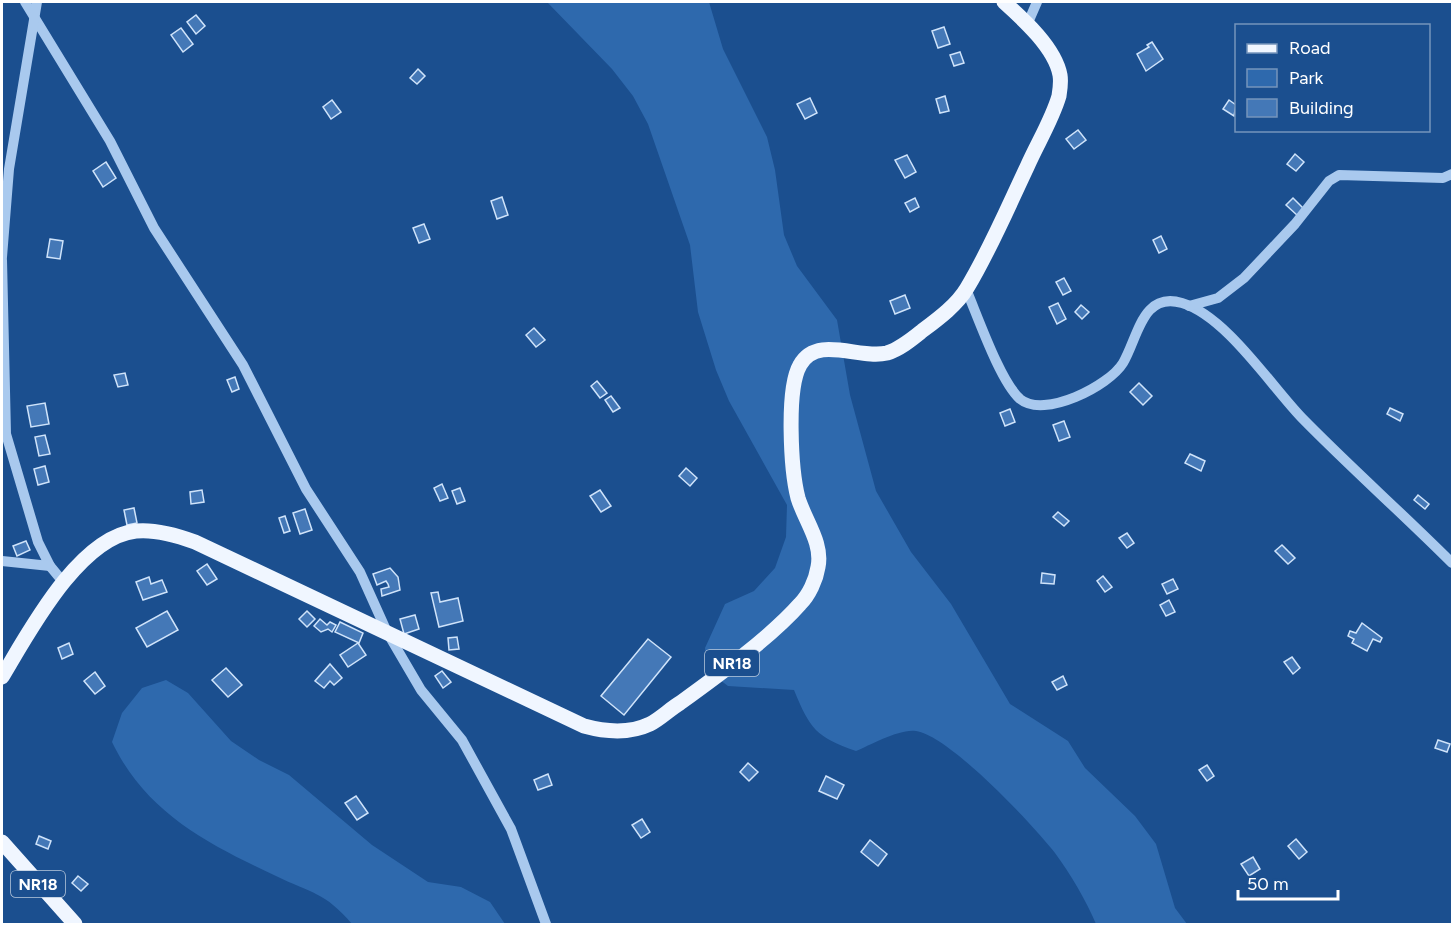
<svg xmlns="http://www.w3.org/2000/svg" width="1454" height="926" viewBox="0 0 1454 926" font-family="Figtree,sans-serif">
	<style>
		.green { fill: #2e69ad }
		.building { fill: #4478b7; stroke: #cfe3fa; stroke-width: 1.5 }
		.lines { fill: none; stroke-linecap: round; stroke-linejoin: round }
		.minor { stroke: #a9c9ee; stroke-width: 10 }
		.major { stroke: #f0f6ff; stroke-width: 15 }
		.labels { text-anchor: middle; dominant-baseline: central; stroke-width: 4.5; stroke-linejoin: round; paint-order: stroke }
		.shield { fill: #1b4f8f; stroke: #bbcadd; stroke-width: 1.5 }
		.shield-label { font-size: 16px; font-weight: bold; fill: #fff }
	</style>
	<rect width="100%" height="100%" fill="#1b4f8f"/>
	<!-- green -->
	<g class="green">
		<path d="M547 2H709L723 49 767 137 775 170 784 235 797 266 837 320 850 395 876 491 911 552 951 604 1010 704 1068 741 1085 768 1135 816 1156 844 1175 908 1187 924H1096C1087 902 1070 873 1055 853 1033 825 950 736 916 731 901 728 870 745 856 751 816 737 810 729 794 690L728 686 708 671 705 648 725 604 754 591 775 568 786 537 787 505 729 401 716 370 698 312 690 245 648 124 633 96 612 69Z"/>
		<path d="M166 680 188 693 231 741 259 760 289 775 372 845 428 882 461 887 490 902 505 924H352C325 892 311 893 276 876 208 844 146 813 112 742L122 713 142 688Z"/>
	</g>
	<!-- building -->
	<g class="building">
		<polygon points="196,15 205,26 196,34 187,22"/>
		<polygon points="944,27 950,44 938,48 932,31"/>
		<polygon points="181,28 193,44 183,52 171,35"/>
		<polygon points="1152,42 1163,59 1146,71 1137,54 1149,47 1147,45"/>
		<polygon points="960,52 964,63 954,66 950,55"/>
		<polygon points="418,69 425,76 417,84 410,78"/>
		<polygon points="945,96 949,111 940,113 936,99"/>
		<polygon points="810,98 817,113 805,119 797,104"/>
		<polygon points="332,100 341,112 331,119 323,107"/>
		<polygon points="1229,100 1236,105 1234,116 1223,109"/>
		<polygon points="1078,130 1086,140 1074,149 1066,139"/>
		<polygon points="1295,154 1304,162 1296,171 1287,164"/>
		<polygon points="907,155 916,172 905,178 895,160"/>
		<polygon points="106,162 116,178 103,187 93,171"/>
		<polygon points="502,197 508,215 497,219 491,201"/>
		<polygon points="915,198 919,207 910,212 905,203"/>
		<polygon points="1293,198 1304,209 1298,216 1286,205"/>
		<polygon points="424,224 430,239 419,243 413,228"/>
		<polygon points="1161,236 1167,249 1159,253 1153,240"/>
		<polygon points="50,239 63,241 60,259 47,257"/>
		<polygon points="1064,278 1071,291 1063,295 1056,282"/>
		<polygon points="905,295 910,308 895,314 890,301"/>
		<polygon points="1058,303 1066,319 1057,324 1049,307"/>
		<polygon points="1081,305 1089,312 1082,319 1075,312"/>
		<polygon points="534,328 545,340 536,347 526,335"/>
		<polygon points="125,373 128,385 118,387 114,375"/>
		<polygon points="235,377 239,389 232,392 227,380"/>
		<polygon points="597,381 607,393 600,398 591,386"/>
		<polygon points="1139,383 1152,396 1143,405 1130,392"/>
		<polygon points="611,396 620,408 613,412 605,400"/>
		<polygon points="45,403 49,424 31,427 27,406"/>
		<polygon points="1390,408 1403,414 1400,421 1387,414"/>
		<polygon points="1010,409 1015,422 1005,426 1000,413"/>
		<polygon points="1064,421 1070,437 1059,441 1053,425"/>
		<polygon points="45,435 50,454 39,456 35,437"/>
		<polygon points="1190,454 1205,461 1201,471 1185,463"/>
		<polygon points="45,466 49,482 38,485 34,469"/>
		<polygon points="686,468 697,478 690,486 679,476"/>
		<polygon points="442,484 448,498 440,501 434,488"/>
		<polygon points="460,488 465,501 457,504 452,491"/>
		<polygon points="202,490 204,502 191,504 190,492"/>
		<polygon points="600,490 611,506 601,512 590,496"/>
		<polygon points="1418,495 1429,504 1425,509 1414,500"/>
		<polygon points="134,508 137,523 127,525 124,510"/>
		<polygon points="305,509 312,530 300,534 293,513"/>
		<polygon points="1058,512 1069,521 1064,526 1053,517"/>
		<polygon points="285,516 290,531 284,533 279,518"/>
		<polygon points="1127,533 1134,543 1127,548 1119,538"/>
		<polygon points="26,541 30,550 17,556 13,546"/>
		<polygon points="1282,545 1295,558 1288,564 1275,551"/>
		<polygon points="207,564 217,579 207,585 197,571"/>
		<polygon points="390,568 398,577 400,590 382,596 381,589 389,587 388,584 386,581 377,585 373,574"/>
		<polygon points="1042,573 1055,575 1054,584 1041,583"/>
		<polygon points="1103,576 1112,587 1105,592 1097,581"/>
		<polygon points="149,577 151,584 162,580 167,592 143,600 136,582"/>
		<polygon points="1173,579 1178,589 1167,594 1162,584"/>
		<polygon points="438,592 440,602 458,598 463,621 439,627 431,593"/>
		<polygon points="1169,600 1175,612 1166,616 1160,605"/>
		<polygon points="167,611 178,630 147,647 136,628"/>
		<polygon points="307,611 315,619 307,627 299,619"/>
		<polygon points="415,615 419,629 404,634 400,619"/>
		<polygon points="320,619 327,625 330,622 336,625 332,632 328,629 321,632 314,626"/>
		<polygon points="340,622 363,633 359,643 335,632"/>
		<polygon points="1362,623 1382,638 1380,642 1373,639 1367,651 1352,643 1354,639 1348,636 1350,631 1356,633"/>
		<polygon points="457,637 459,649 449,650 448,638"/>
		<polygon points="648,639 671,657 624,715 601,696"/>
		<polygon points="69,643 73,654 62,659 58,648"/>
		<polygon points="358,643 366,655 348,667 340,655"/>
		<polygon points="1292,657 1300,668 1293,674 1284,662"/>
		<polygon points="330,664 342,678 334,685 330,681 324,688 315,681"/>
		<polygon points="226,668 242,685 228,697 212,680"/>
		<polygon points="442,671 451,682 443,688 435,676"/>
		<polygon points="95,672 105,686 95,694 84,681"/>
		<polygon points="1063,676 1067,685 1057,690 1052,682"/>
		<polygon points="1438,740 1450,744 1447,752 1435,748"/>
		<polygon points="748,763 758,772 749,781 740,772"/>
		<polygon points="1207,765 1214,776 1207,781 1199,770"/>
		<polygon points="548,774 552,785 538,790 534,780"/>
		<polygon points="826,776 844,785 837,799 819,791"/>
		<polygon points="356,796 368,813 357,820 345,803"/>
		<polygon points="642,819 650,832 641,838 632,825"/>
		<polygon points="39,836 51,841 48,849 36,844"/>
		<polygon points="1296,839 1307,852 1299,859 1288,846"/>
		<polygon points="870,840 887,854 878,866 861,852"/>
		<polygon points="1253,857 1260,869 1249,876 1241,864"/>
		<polygon points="78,876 88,884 81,891 72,883"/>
	</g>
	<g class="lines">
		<!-- minor -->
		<g class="minor">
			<polyline points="25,2 110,141 154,228 243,365 306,489 360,572 387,632 421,690 462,740 511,829 546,924"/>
			<polyline points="1027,25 1037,2"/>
			<polyline points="2,257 9,169 37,2"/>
			<polyline points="2,260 6,434 38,542 50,566 64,583"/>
			<path d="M966 289C978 317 1000 381 1020 399 1044 419 1109 386 1123 363 1138 338 1142 291 1182 303 1226 316 1271 386 1302 418 1351 468 1403 514 1452 563"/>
			<polyline points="1189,306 1218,298 1244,278 1295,224 1329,181 1339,175 1443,178 1452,174"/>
			<polyline points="2,561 50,566"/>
		</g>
		<!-- major -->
		<g class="major">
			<path d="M2 677C29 632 79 537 136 531 156 529 176 535 195 542L584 726C606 732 629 734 650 724 660 719 670 709 680 703 716 677 771 637 800 604 809 595 816 580 818 567 823 543 805 521 798 498 791 471 786 389 800 365 817 334 860 360 887 353 900 349 912 339 922 331 938 319 957 305 967 288 990 250 1008 207 1027 167 1037 144 1052 120 1059 96 1060 90 1061 81 1060 75 1055 48 1024 20 1004 2"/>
			<polyline points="2,842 75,924"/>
		</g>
	</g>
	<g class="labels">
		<!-- shield labels -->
		<g class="shield">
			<rect x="705" y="650" width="54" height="26" rx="4.5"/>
			<rect x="11" y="871" width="54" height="26" rx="4.5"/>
		</g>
		<g class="shield-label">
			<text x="732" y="663">NR18</text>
			<text x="38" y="884">NR18</text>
		</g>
	</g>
	<!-- border -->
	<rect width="1454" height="926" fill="none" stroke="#ffffff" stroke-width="6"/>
	<!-- legend -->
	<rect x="1235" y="24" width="195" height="108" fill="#1b4f8f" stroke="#7695bc" stroke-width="1.5"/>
	<rect x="1247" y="44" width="30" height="9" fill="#f0f6ff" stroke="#7695bc" stroke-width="1.5"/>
	<text x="1289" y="54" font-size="18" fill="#ffffff">Road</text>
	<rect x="1247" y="69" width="30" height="18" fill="#2e69ad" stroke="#7695bc" stroke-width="1.5"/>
	<text x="1289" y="84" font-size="18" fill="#ffffff">Park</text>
	<rect x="1247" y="99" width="30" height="18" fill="#4478b7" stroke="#7695bc" stroke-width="1.5"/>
	<text x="1289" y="114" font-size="18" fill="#ffffff">Building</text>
	<!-- scale -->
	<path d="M1238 890v9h100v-9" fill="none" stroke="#ffffff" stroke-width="3"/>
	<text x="1247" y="890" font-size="18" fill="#ffffff" stroke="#1b4f8f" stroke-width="4.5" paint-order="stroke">50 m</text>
</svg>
